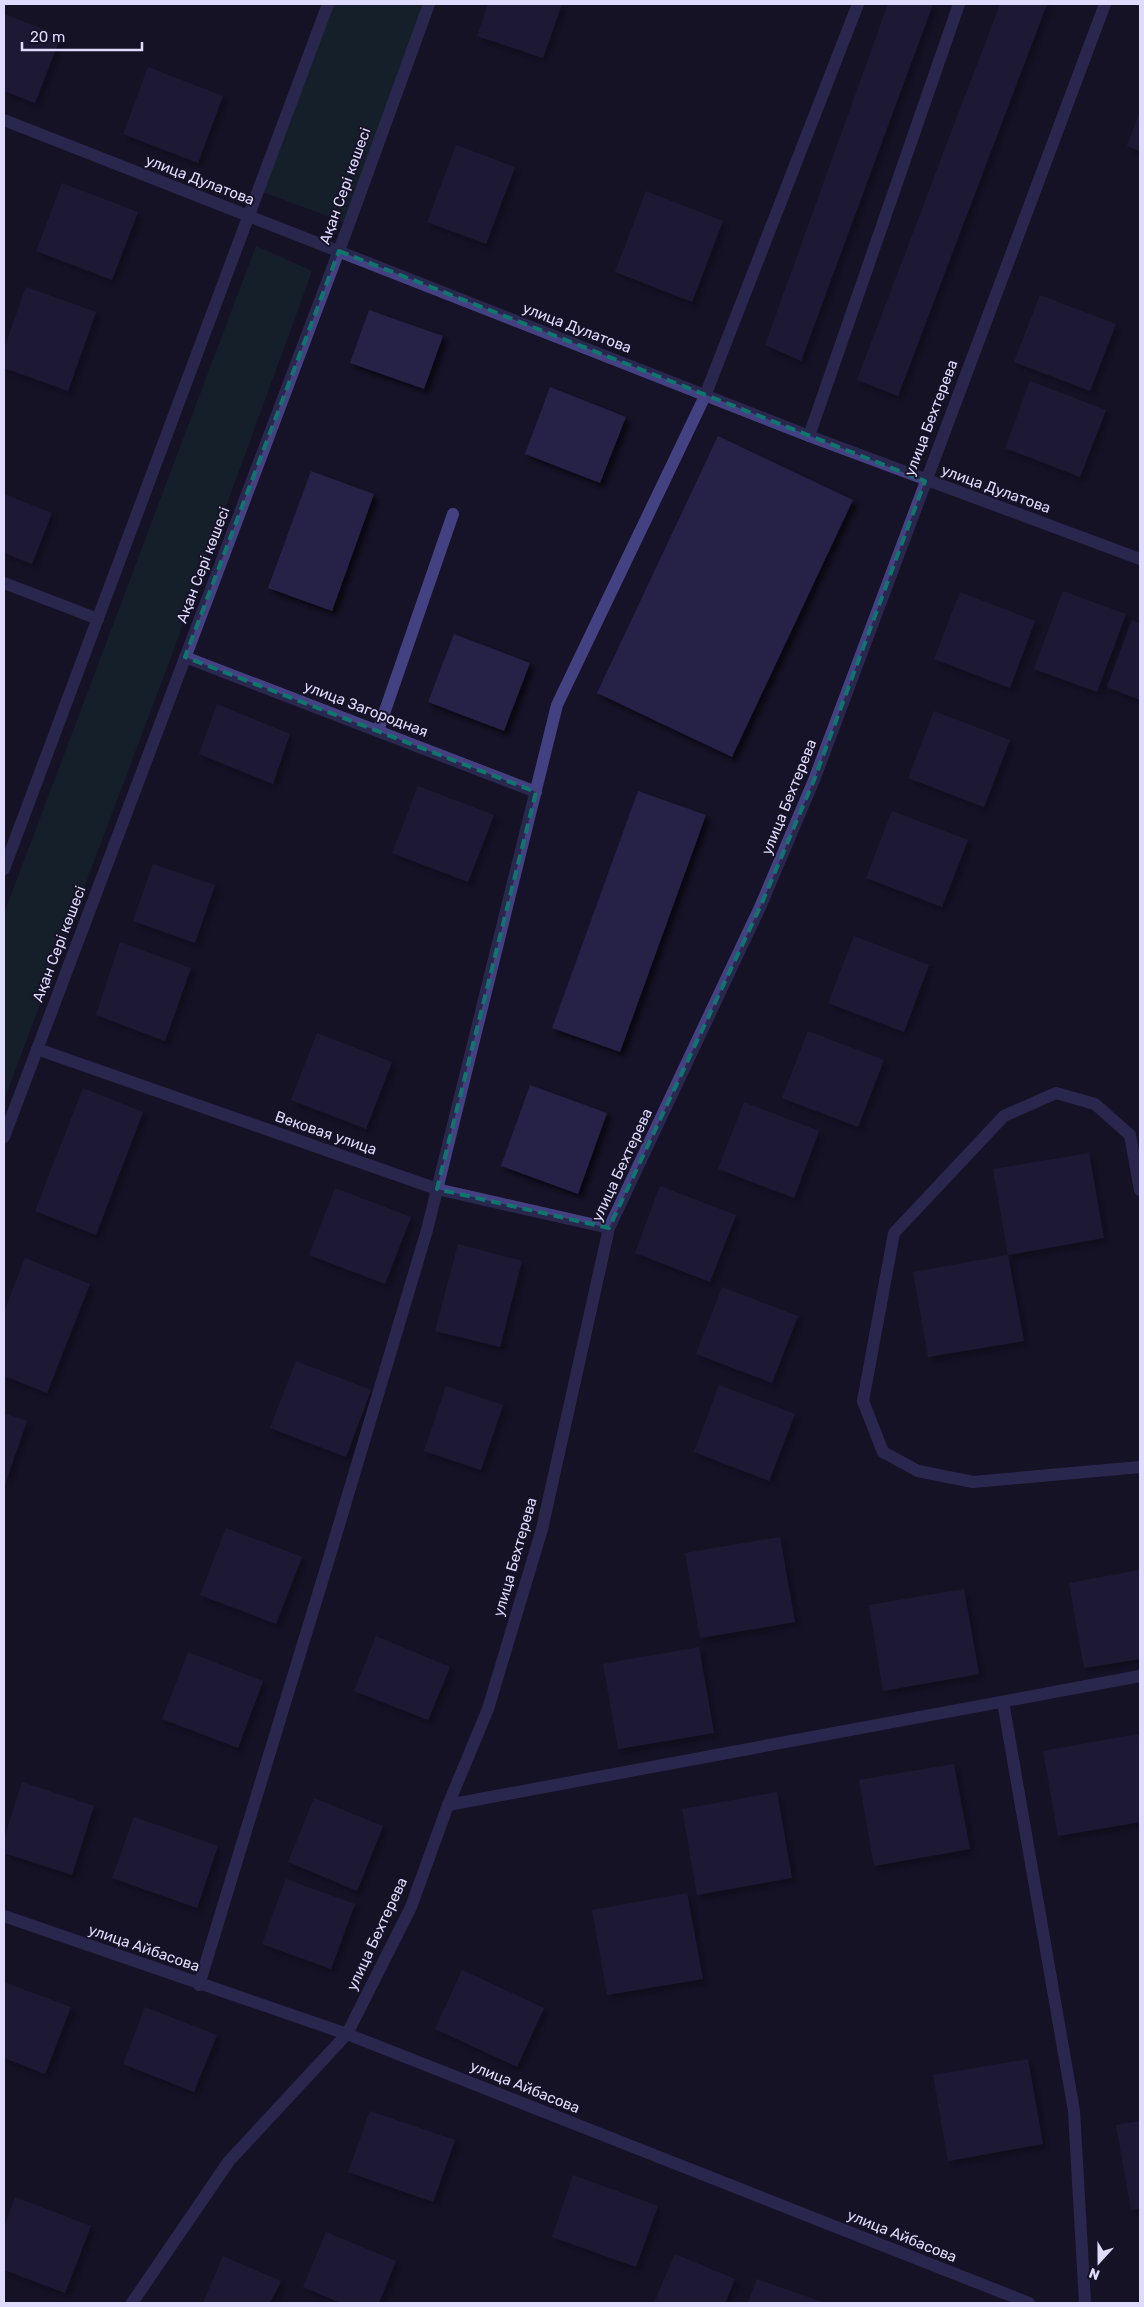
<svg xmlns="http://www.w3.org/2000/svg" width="1144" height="2307" viewBox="0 0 1144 2307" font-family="Rubik,sans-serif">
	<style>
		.green { fill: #163030 }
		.building { fill: #282046; filter: url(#shadow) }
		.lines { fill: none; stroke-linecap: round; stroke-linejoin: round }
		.minor { stroke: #444182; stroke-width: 12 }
		.marked { fill: none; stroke: #0f766e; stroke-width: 4; stroke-dasharray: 10 6; stroke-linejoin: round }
		.labels { text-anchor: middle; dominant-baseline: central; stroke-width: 4; stroke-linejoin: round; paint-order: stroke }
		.street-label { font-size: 15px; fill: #dfdbfc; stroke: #161227 }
	</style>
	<defs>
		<filter id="shadow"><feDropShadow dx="4.5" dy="4.5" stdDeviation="2.5" flood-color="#0009"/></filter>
	</defs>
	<rect width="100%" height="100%" fill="#161227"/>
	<!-- green -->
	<g class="green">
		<polygon points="328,4 429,4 349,224 258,190"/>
		<polygon points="256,246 312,271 172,654 4,1100 4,914"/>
	</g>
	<!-- building -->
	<g class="building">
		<polygon points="488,4 562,4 543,58 477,36"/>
		<polygon points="888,4 933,4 801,361 765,345"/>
		<polygon points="1000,4 1047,4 898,396 857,380"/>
		<polygon points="4,14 61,36 35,103 4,91"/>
		<polygon points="148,67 223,96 198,163 123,134"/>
		<polygon points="1140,111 1140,151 1127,146"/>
		<polygon points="456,145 515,167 486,244 427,222"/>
		<polygon points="62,183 138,212 112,280 36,251"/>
		<polygon points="646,191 723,221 692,302 615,272"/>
		<polygon points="26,287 96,312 68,391 4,368 4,348"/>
		<polygon points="1040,295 1116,324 1090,391 1014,362"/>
		<polygon points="369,310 443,336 424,389 350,363"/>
		<polygon points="1030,381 1106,410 1080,477 1005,448"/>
		<polygon points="550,387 626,417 600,483 525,454"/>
		<polygon points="718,436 853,500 732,757 597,693"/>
		<polygon points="311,471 374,494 332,611 268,588"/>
		<polygon points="4,494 52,513 32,564 4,553"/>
		<polygon points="1063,591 1126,614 1097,692 1034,669"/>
		<polygon points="960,592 1035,621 1010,688 934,659"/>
		<polygon points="1132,620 1140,623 1140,700 1107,687"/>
		<polygon points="454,634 530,663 504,731 428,702"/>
		<polygon points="217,704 290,734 273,784 199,754"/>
		<polygon points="934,711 1010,740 984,807 908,778"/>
		<polygon points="418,786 494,815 468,882 392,853"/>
		<polygon points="638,791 706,815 620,1052 552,1028"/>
		<polygon points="892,811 968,840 942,907 866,878"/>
		<polygon points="153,864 215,885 195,943 133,921"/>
		<polygon points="854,936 929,965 904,1032 828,1003"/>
		<polygon points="120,942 191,968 165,1041 96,1015"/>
		<polygon points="808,1031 884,1060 858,1127 782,1098"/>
		<polygon points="317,1033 392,1062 366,1129 291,1100"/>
		<polygon points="530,1085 607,1113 578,1194 501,1166"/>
		<polygon points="83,1088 143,1112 96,1235 35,1211"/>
		<polygon points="744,1102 819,1131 794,1198 718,1169"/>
		<polygon points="1089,1153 1104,1238 1008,1255 993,1169"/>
		<polygon points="660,1186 736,1215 710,1282 635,1253"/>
		<polygon points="335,1188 411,1217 385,1284 309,1255"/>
		<polygon points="458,1244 522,1261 500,1347 435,1331"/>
		<polygon points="1008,1255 1024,1341 928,1357 913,1272"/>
		<polygon points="25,1258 90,1284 47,1393 4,1376 4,1312"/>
		<polygon points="722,1287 798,1316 772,1383 696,1354"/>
		<polygon points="296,1361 371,1390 346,1457 270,1428"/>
		<polygon points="719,1385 795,1414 769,1481 694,1452"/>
		<polygon points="446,1386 503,1405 481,1470 424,1451"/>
		<polygon points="4,1413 27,1421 4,1487"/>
		<polygon points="226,1528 302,1557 276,1624 200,1595"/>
		<polygon points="780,1537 795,1622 700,1638 685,1553"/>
		<polygon points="1140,1570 1140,1659 1084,1668 1069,1583"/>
		<polygon points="964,1589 979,1674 883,1691 869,1605"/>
		<polygon points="376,1636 450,1667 428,1720 354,1691"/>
		<polygon points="699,1647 714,1733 618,1749 603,1664"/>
		<polygon points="188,1652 263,1681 238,1748 162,1719"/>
		<polygon points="1138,1734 1140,1746 1140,1822 1058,1836 1043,1751"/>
		<polygon points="954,1764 970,1849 874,1866 859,1780"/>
		<polygon points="22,1782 94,1806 72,1875 4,1853 4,1839"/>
		<polygon points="777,1792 792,1878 697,1895 682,1809"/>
		<polygon points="314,1798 383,1826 357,1891 288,1862"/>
		<polygon points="134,1817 218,1846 197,1908 112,1878"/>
		<polygon points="286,1879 355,1904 331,1969 262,1944"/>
		<polygon points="687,1893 703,1979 607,1995 592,1910"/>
		<polygon points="462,1970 544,2008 517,2067 435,2029"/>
		<polygon points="4,1982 71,2007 45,2074 4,2058"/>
		<polygon points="145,2007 217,2035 194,2092 123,2064"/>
		<polygon points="1028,2059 1043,2144 948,2161 933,2075"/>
		<polygon points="370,2111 455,2140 433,2202 348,2172"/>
		<polygon points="1140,2121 1140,2209 1131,2210 1116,2125"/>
		<polygon points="573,2175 658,2206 636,2267 552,2237"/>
		<polygon points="15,2197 91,2226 65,2293 4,2270 4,2227"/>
		<polygon points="326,2232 396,2261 379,2303 341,2303 303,2287"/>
		<polygon points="675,2254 735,2279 725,2303 654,2303"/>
		<polygon points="223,2256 281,2281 270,2303 203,2303"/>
		<polygon points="757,2279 825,2303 748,2303"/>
	</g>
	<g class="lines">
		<!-- minor -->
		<g class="minor">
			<polyline points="4,120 809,436 1140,559"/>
			<polyline points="809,436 959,4"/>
			<polyline points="4,583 98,619"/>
			<polyline points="185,657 536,792"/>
			<polyline points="378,731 453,514"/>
			<polyline points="4,869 328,4"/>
			<polyline points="37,1049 437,1189 609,1228"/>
			<polyline points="4,1137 349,224 429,4"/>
			<polyline points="1140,1190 1130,1135 1095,1104 1056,1093 1004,1116 894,1233 863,1401 883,1452 918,1471 973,1482 1140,1467"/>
			<polyline points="1003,1702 1074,2111 1085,2303"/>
			<polyline points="448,1805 1140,1676"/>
			<polyline points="4,1916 347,2034 1029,2303"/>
			<polyline points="199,1985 327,1565 427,1230 557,705 705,396 858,4"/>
			<polyline points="132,2303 229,2161 347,2034 411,1907 448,1805 488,1709 542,1529 609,1228 761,905 814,780 1105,4"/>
		</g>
	</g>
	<!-- marked area -->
	<path d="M0 0H1144V2307H0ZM339 251 925 481 814 780 761 905 609 1228 437 1189 536 792 185 657Z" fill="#161227" fill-opacity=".55" fill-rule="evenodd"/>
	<path class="marked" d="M339 251 925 481 814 780 761 905 609 1228 437 1189 536 792 185 657Z"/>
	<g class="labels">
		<!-- street labels -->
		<g class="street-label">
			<text transform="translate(200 180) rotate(21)">улица Дулатова</text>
			<text transform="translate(345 186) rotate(-70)">Ақан Сері көшесі</text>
			<text transform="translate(577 328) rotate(21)">улица Дулатова</text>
			<text transform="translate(931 418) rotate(-69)">улица Бехтерева</text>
			<text transform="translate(996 489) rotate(20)">улица Дулатова</text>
			<text transform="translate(203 565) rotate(-69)">Ақан Сері көшесі</text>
			<text transform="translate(366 709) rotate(21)">улица Загородная</text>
			<text transform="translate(789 797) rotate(-68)">улица Бехтерева</text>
			<text transform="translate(59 944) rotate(-69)">Ақан Сері көшесі</text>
			<text transform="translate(326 1133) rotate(19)">Вековая улица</text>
			<text transform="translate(622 1165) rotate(-65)">улица Бехтерева</text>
			<text transform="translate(515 1557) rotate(-74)">улица Бехтерева</text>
			<text transform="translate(377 1934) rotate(-65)">улица Бехтерева</text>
			<text transform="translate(144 1948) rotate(19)">улица Айбасова</text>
			<text transform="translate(525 2087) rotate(22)">улица Айбасова</text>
			<text transform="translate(902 2236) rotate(22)">улица Айбасова</text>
		</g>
	</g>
	<!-- border -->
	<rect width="1144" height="2307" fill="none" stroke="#dfdbfc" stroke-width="10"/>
	<!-- north arrow -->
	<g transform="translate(1099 2262) rotate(201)" stroke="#161227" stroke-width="4" paint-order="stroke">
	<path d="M0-4L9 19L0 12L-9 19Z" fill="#dfdbfc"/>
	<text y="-8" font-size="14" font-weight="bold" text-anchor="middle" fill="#dfdbfc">N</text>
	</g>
	<!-- scale -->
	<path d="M22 42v8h120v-8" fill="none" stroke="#dfdbfc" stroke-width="2.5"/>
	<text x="30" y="42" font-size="15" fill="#dfdbfc" stroke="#161227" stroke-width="4" paint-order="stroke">20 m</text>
</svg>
